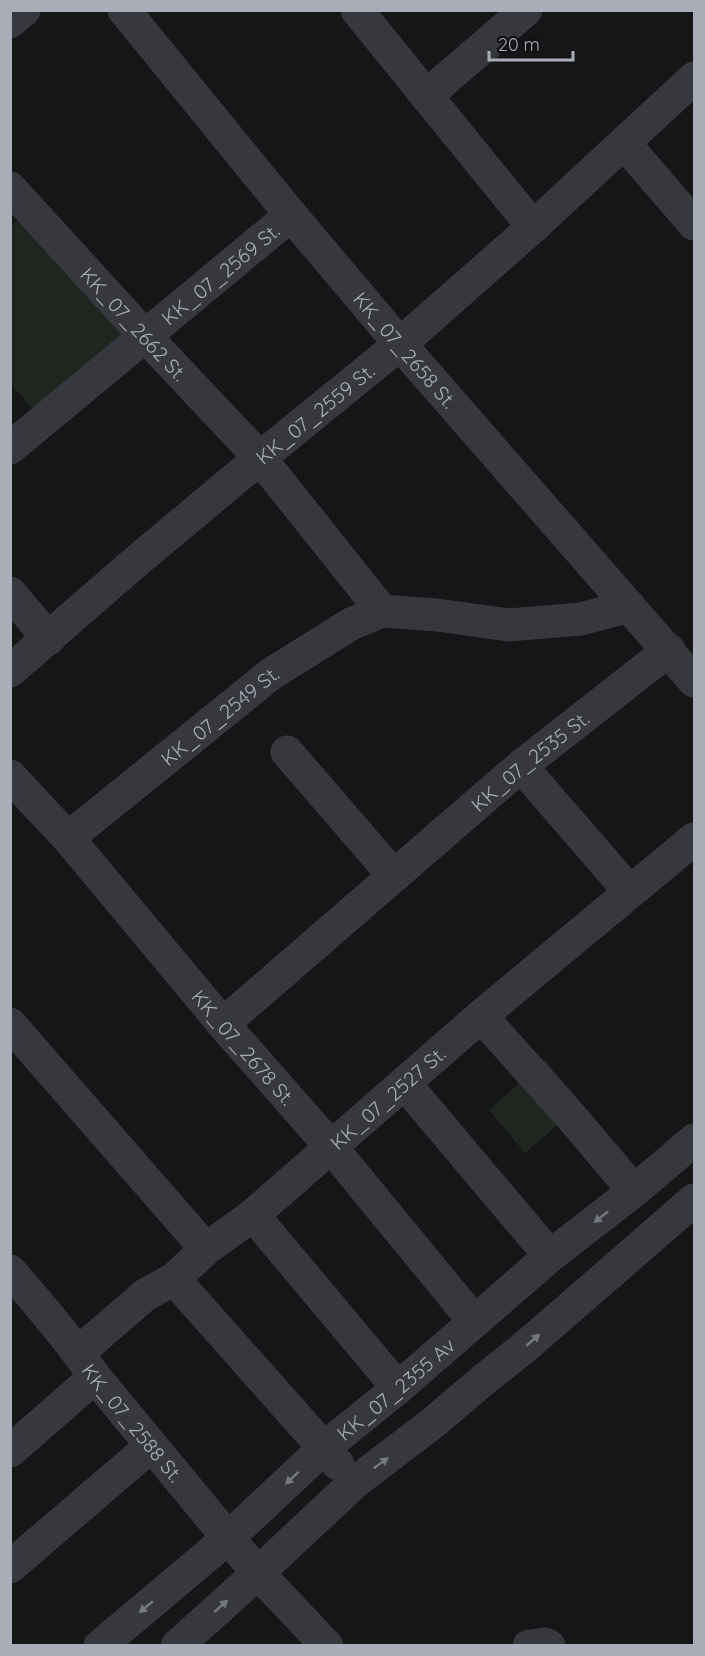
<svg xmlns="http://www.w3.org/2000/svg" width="705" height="1656" viewBox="0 0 705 1656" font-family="Quicksand,sans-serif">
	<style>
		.green { fill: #1e261f }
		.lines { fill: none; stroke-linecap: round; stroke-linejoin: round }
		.minor { stroke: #37383d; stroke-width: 33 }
		.oneway { fill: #757881 }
		.labels { text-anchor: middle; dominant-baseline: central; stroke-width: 5; stroke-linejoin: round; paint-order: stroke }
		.street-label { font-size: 20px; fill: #a8adb8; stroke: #111113 }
	</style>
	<rect width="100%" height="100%" fill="#161618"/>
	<!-- green -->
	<g class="green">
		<polygon points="31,210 146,337 43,421 11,384 10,227"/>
		<polygon points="545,1060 582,1104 525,1153 489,1110"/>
	</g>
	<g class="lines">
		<!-- minor -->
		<g class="minor">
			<path id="s1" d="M124 10 291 215 400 344 694 681"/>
			<polyline points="357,10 533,227"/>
			<polyline points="10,22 24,10"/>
			<polyline points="426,96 526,10"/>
			<polyline points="624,143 694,224"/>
			<path id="s2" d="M10 188 146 337 260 458 382 611 437 615 508 625 581 619 629 606"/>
			<path id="s3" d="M10 448 291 215"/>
			<polyline points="10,593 49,639"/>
			<path id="s4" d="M10 671 139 559 260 458 400 344 533 227 694 78"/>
			<polyline points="287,752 394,876"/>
			<polyline points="521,766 630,892"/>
			<path id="s5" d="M10 776 68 838 223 1024 332 1148 474 1321"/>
			<path id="s6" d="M68 838 271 674 351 624 382 611"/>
			<polyline points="481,1016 574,1120 634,1191"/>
			<polyline points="10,1024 206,1249"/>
			<path id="s7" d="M223 1024 521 766 669 650"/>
			<polyline points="405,1084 550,1256"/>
			<polyline points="253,1215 398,1388"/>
			<path id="s8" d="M10 1271C40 1305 69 1339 95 1377L228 1538 258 1573 327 1646"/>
			<polyline points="174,1279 338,1464"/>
			<path id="s9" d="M78 1353 145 1295 174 1279 206 1249 253 1215 481 1016 694 839"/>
			<polyline points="10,1451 95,1377"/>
			<polyline points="10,1567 151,1446"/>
			<path id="s10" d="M100 1646 228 1538 324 1448 398 1388 550 1256 634 1191 694 1140"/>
			<polyline points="177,1646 258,1573 354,1483 434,1422 482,1381 526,1346 694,1200"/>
			<polyline points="529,1646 545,1644 549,1646"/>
		</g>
	</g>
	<!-- one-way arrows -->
	<defs><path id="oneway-solid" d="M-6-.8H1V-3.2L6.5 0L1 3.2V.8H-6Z" transform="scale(1.5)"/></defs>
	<g class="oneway">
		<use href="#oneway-solid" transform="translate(601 1217) rotate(142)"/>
		<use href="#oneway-solid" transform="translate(533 1340) rotate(-41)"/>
		<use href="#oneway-solid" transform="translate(381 1463) rotate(-36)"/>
		<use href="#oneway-solid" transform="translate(292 1478) rotate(137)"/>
		<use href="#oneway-solid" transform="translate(221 1606) rotate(-42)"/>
		<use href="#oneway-solid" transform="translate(146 1607) rotate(140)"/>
	</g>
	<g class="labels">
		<!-- street labels -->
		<g class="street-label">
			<text stroke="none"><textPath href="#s3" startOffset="273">KK_07_2569 St.</textPath></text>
			<text stroke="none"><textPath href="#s2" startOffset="184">KK_07_2662 St.</textPath></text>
			<text stroke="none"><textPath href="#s1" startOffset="441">KK_07_2658 St.</textPath></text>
			<text stroke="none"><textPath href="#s4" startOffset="399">KK_07_2559 St.</textPath></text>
			<text stroke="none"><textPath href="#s6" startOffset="195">KK_07_2549 St.</textPath></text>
			<text stroke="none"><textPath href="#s7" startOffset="404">KK_07_2535 St.</textPath></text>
			<text stroke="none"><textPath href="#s5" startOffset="358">KK_07_2678 St.</textPath></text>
			<text stroke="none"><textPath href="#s9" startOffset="402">KK_07_2527 St.</textPath></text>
			<text stroke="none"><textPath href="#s10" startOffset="392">KK_07_2355 Av</textPath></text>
			<text stroke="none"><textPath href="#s8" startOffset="195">KK_07_2588 St.</textPath></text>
		</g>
	</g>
	<!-- border -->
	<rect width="705" height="1656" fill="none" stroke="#a8adb8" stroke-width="24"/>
	<!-- scale -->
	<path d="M489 51v9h84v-9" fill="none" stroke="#a8adb8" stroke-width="3"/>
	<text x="498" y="51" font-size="18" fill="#a8adb8" stroke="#111113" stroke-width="4.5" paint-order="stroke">20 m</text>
</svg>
